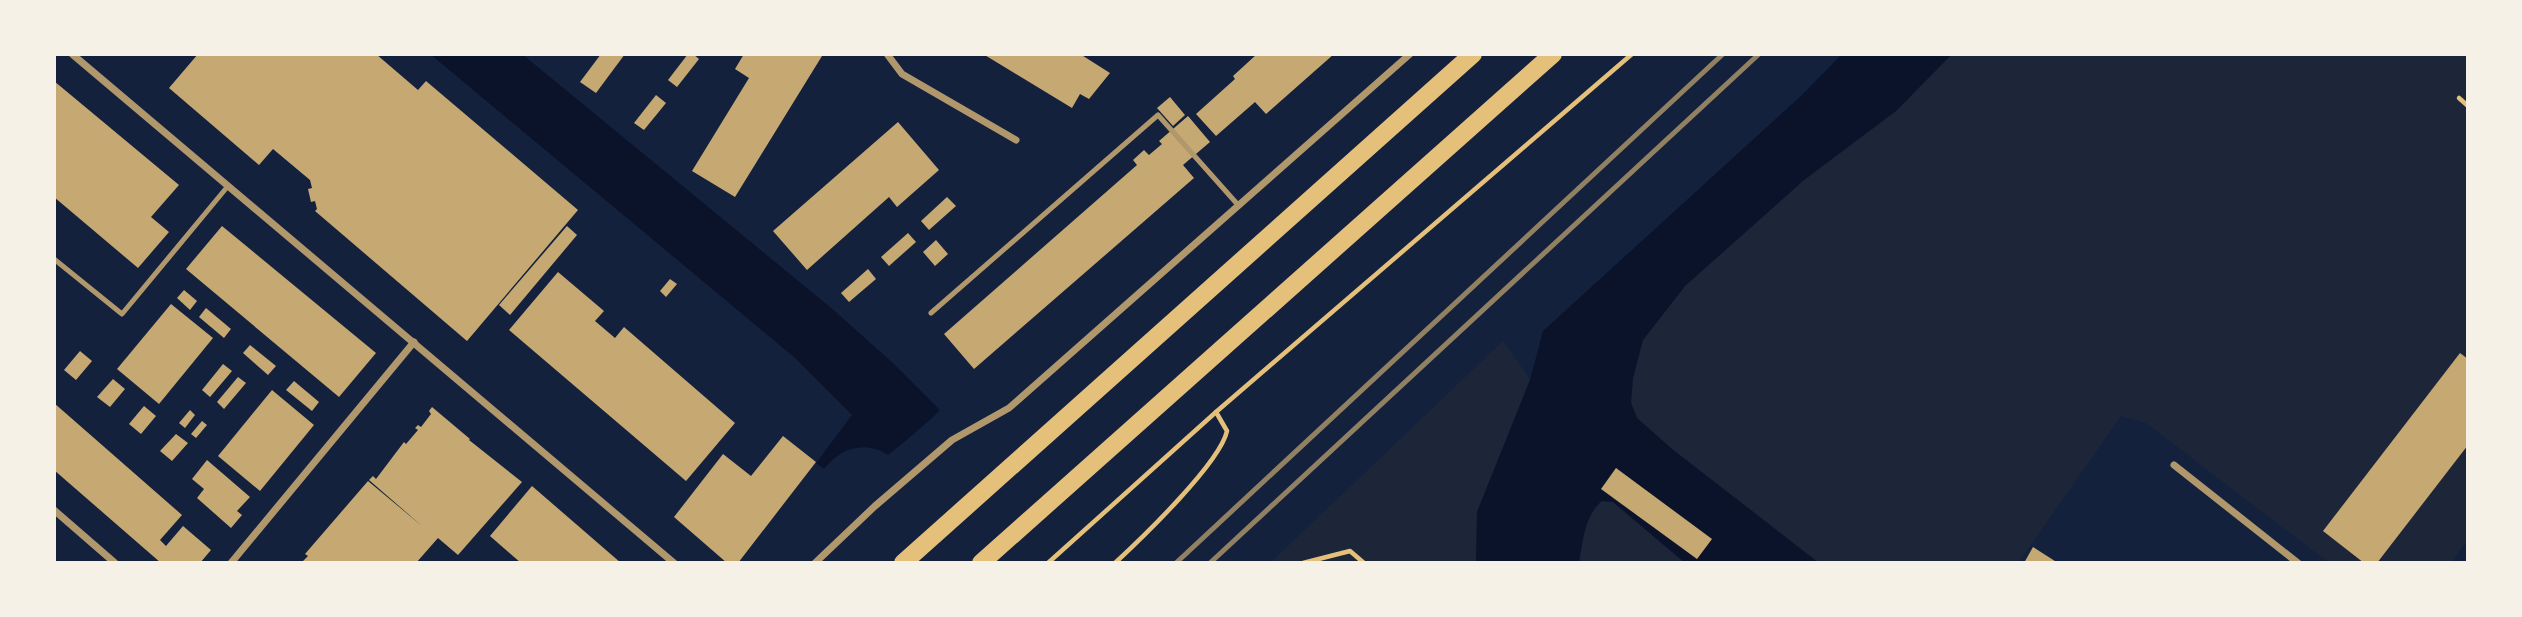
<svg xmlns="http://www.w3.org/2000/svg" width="2522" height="617" viewBox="0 0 2522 617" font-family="'Roboto Condensed',sans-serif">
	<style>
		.green { fill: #1d2539 }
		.water { fill: #0b132b }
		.pier { fill: #14213d }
		.building { fill: #c6a872 }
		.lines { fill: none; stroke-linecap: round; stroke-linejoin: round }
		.path { stroke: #e5c07b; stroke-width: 4.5 }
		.service { stroke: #b1986c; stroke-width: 5 }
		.minor { stroke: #b1986c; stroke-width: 7 }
		.primary { stroke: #e5c07b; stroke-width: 18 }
		.rail { stroke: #918062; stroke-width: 5 }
	</style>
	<rect width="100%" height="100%" fill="#14213d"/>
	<!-- green -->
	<g class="green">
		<polygon points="1952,54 2468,54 2468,545 2465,543 2451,563 2329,563 2146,423 2121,416 2018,563 1819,563 1672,449 1637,418 1631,403 1633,378 1643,340 1685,286 1804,180 1896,111"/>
		<polygon points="1503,341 1530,379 1477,512 1476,563 1270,563"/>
		<path d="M1602 501 1613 502 1685 563H1579C1583 541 1584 516 1602 501Z"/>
	</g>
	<!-- water -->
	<g class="water">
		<path d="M430 54H522L830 307 893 363 940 410 931 419 1010 563 904 442 888 455C864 440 841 448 824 469L816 463 852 415 795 358Z"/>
		<path d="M1842 54H1952L1896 111 1804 180 1685 286 1643 340 1633 378 1631 403 1637 418 1672 449 1819 563H1685L1613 502 1602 501C1584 516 1583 541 1579 563H1476L1477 512 1530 380 1543 331 1802 95Z"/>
	</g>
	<!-- pier -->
	<polygon class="pier" points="932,418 1058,563 1006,563 902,444"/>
	<!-- building -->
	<g class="building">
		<polygon points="198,54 376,54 418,90 426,81 578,210 467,341 315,211 317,209 315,201 311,202 308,189 312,188 310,180 273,149 259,165 169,88"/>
		<polygon points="601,54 625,54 596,93 580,82"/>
		<polygon points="688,54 693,54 699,59 677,87 668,80"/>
		<polygon points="744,54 818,54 822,56 735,197 692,171 749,78 735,69"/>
		<polygon points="983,54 1080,54 1110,73 1089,99 1080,94 1072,108"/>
		<polygon points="1257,54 1334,54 1266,114 1255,102 1216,136 1196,114 1235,79 1233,76"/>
		<polygon points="54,81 179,185 151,217 169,232 138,268 54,197"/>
		<polygon points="656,95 666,103 644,130 634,123"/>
		<polygon points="1170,97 1185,115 1173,126 1157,108"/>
		<polygon points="1188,116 1210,142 1183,165 1194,178 974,369 944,334 1137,165 1133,160 1144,150 1149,155 1162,144 1159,141"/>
		<polygon points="898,122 939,170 897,207 889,197 807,270 773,231"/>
		<polygon points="947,197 956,206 929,230 921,221"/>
		<polygon points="222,226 376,353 339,397 186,269"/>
		<polygon points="567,226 577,235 510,315 499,305"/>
		<polygon points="908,233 916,242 889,266 881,257"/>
		<polygon points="936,240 948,254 935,266 923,252"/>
		<polygon points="868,269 876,279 849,302 841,293"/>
		<polygon points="558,272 604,311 595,321 615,338 624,327 735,423 686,481 509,330"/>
		<polygon points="670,279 677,284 666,297 660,291"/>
		<polygon points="184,290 197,301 190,310 177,298"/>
		<polygon points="171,304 213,338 159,404 117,369"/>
		<polygon points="206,308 231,329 224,338 199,317"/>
		<polygon points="250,345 276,366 268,375 243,353"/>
		<polygon points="80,351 92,361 76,380 64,370"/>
		<polygon points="2460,353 2468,359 2468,445 2377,563 2364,563 2323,531"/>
		<polygon points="223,364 232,371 210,397 202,390"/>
		<polygon points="238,377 246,383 224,409 217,402"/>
		<polygon points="113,379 125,389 110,407 97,397"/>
		<polygon points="294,381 319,402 312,411 286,390"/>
		<polygon points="272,390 314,425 260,491 218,456"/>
		<polygon points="54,403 182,515 160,540 166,546 183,526 211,550 200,563 161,563 54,470"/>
		<polygon points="144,406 156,416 141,434 129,424"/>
		<polygon points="432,407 470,439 469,440 522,482 458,555 438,538 416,563 301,563 308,556 305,554 368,481 422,526 369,480 373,476 376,479 404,442 406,444 418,430 415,428 418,425 421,427 431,414 429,411"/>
		<polygon points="190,410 195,415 185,428 179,423"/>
		<polygon points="202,421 207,425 196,438 191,434"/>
		<polygon points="176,434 188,443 172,461 160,451"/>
		<polygon points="783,436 816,462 738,563 727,563 674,517 723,454 751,476"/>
		<polygon points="207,460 250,497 237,511 242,515 231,528 197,498 204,489 192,479"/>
		<polygon points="1616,468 1712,539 1697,559 1601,489"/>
		<polygon points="532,486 621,563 521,563 490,536"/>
		<polygon points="2033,547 2058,563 2024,563"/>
	</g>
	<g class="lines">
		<!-- path -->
		<g class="path">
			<polyline points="2459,98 2468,106"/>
			<polyline points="1048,563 1216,412 1632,54"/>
			<path d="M1115 563C1142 538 1220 463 1227 431L1216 412"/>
			<polyline points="1303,563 1350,551 1364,563"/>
		</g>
		<!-- service -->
		<g class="service">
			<polyline points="54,259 122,314 228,186"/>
			<polyline points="931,313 1158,115 1239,206"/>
		</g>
		<!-- minor -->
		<g class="minor">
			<polyline points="72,54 674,563"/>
			<polyline points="887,54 902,74 1016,140"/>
			<polyline points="2174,465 2298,563"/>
			<polyline points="54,510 115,563"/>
			<polyline points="231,563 414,342"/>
			<polyline points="815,563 875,506 952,440 1009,408 1410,54"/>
		</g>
		<!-- primary -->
		<g class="primary">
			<polyline points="903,563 1473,54"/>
			<polyline points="981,563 1553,54"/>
		</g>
		<!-- rail -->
		<g class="rail">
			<polyline points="1176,563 1723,54"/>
			<polyline points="1210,563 1759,54"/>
		</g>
	</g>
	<!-- border -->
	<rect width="2522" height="617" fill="none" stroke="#f6f1e7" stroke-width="112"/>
</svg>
